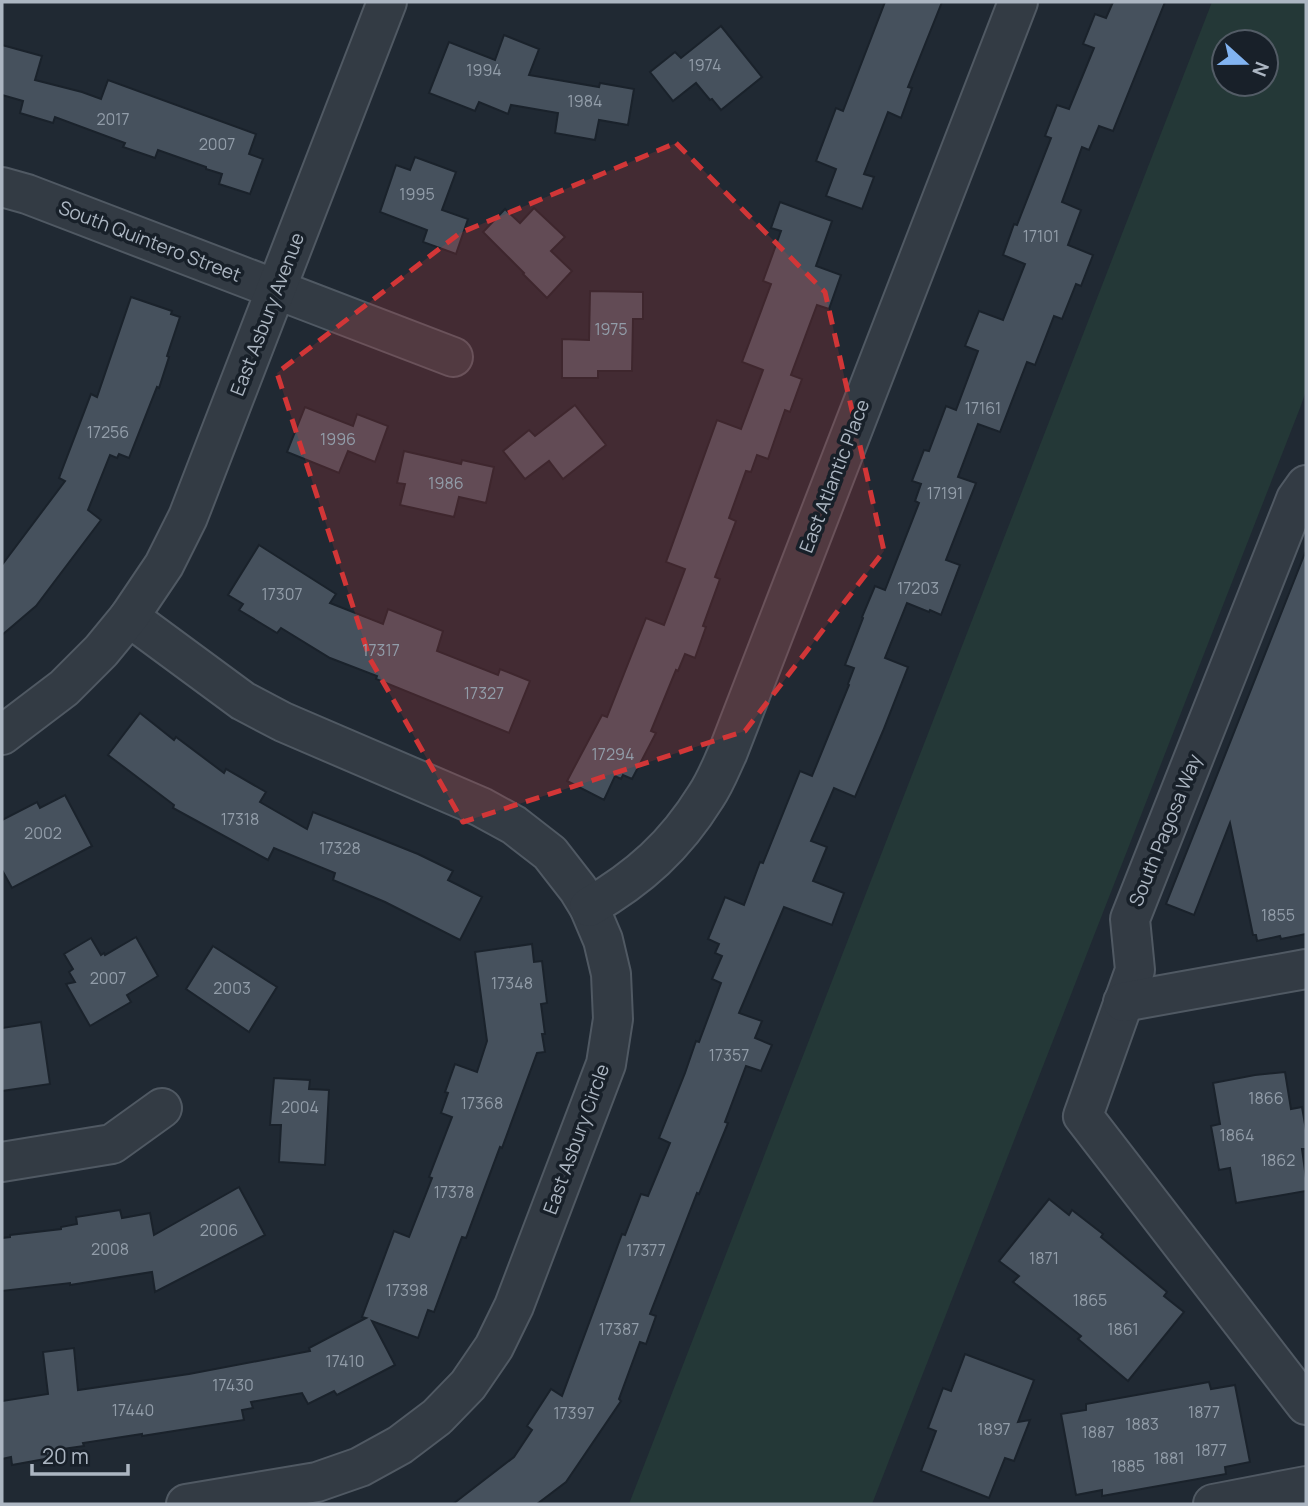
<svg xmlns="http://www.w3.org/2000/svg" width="1308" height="1506" viewBox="0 0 1308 1506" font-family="Manrope,sans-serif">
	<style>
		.green { fill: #243837; fill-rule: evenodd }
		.building { fill: #46515d; stroke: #1a222b; stroke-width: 2 }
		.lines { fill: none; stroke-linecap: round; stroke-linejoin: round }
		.minor-casing { stroke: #505963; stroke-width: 42 }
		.minor { stroke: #333b44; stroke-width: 38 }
		.marked { fill: #d23637; fill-opacity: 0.2; stroke: #d23637; stroke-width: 5; stroke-dasharray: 14 9; stroke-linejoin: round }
		.labels { text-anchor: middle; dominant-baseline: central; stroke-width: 7; stroke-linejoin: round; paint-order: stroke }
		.number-label { font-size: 16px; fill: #929da9 }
		.street-label { font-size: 19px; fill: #acb6c2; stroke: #182029 }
	</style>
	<rect width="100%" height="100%" fill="#202933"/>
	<!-- green -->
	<path class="green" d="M1212 2H1306V391L1300 408 872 1504H629ZM1224 42H1266V84H1224Z"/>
	<!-- building -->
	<g class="building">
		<polygon points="885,2 942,2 908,87 912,88 901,118 888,112 864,174 874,177 862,209 826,196 836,169 816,161 836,108 843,111"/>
		<polygon points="1113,2 1165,2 1113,131 1099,126 1089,150 1082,147 1062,202 1081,210 1068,245 1093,255 1081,286 1076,284 1062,319 1054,316 1035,365 1027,362 1000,432 978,424 958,477 976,483 946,560 960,565 941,615 930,610 929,612 907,603 885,658 908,667 883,731 855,797 834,788 811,841 827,847 813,881 844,893 832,925 784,907 739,1013 762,1021 755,1038 772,1045 761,1071 746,1066 725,1122 728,1123 699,1194 697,1193 650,1314 656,1316 646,1344 640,1342 619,1399 621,1401 566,1482 537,1504 453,1504 514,1457 532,1430 527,1426 551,1389 562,1396 622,1234 625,1235 641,1194 648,1196 670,1143 659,1138 685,1073 696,1041 699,1042 721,983 712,979 722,956 715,953 719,944 708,939 725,897 744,905 760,862 763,863 800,771 812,776 849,685 848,684 854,668 845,665 863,618 862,617 875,586 885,590 919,503 915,501 921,484 912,481 924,450 929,451 946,406 956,410 978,351 965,346 979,311 1003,320 1025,264 1003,255 1014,224 1017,225 1051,138 1045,136 1057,105 1069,109 1094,48 1083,44 1095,14 1106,18"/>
		<polygon points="721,26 762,77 721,110 712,99 710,100 696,83 673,101 650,72 675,52 681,58"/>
		<polygon points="504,35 539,49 529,75 599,87 600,83 634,89 628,125 599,120 595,140 555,133 558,113 511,105 508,114 479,102 475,111 429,93 449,42 495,60"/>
		<polygon points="2,45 42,56 35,80 82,92 101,99 108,80 256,134 249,154 263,159 250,194 219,184 222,174 206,169 206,167 158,150 155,158 123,147 125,143 55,117 53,123 20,113 23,101 2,95"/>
		<polygon points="415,157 456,172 442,210 468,219 456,254 423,242 427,230 380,212 396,165 410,170"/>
		<polygon points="780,202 832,221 816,266 841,275 829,309 817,305 791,375 802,379 790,412 785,410 768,459 757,455 751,472 746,471 729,518 736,521 715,577 720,579 703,626 706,627 695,658 685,654 678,671 676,670 651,731 656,733 632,779 623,775 621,779 615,776 604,800 567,781 602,715 607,717 646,618 664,625 685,569 666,562 717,420 741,429 763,370 742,362 771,284 763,281 781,231 771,228"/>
		<polygon points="534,208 565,237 551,251 572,271 547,298 523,274 524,273 483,232 505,209 520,223"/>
		<polygon points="590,291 643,292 643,319 633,319 632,371 598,371 598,378 562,378 562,339 589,340"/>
		<polygon points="131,297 172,311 171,314 180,317 167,356 169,357 159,388 157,387 129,458 119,454 117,458 110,455 88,510 101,520 36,606 2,635 2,565 65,481 59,478 91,394 97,397"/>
		<polygon points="575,405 606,445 563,479 549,461 525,479 503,451 529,430 535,436"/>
		<polygon points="305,407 353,426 357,414 388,426 375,462 348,451 339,473 287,452"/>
		<polygon points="404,451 461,464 462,460 494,467 486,503 459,497 454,517 400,505 405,484 397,483"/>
		<polygon points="259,545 336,594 330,603 383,624 388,609 443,631 437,651 498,675 500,669 530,681 509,733 376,679 377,676 330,658 281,628 277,633 239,610 243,604 228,595"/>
		<polygon points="1305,553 1306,553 1306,934 1281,939 1280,936 1257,941 1256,935 1253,935 1230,823 1194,915 1166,904"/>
		<polygon points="140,713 174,740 176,737 224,773 226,769 266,792 260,802 307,829 313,812 418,854 453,871 448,880 482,897 460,940 385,902 333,880 335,873 274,848 268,860 173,808 174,805 108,755"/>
		<polygon points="65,795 92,846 12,888 2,870 2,820 37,802 40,808"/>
		<polygon points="136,937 158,976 127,995 131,1002 90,1026 66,984 75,982 69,972 73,969 64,954 91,938 101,955 104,953 105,955"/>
		<polygon points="532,944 534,962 542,961 547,1003 541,1004 545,1034 542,1034 545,1052 537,1053 502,1148 500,1147 466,1238 462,1237 434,1312 428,1310 418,1338 372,1321 395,1365 337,1395 334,1391 308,1404 302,1393 251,1402 253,1408 242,1410 244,1420 142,1436 142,1434 83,1443 84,1446 55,1450 56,1457 12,1465 11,1457 2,1459 2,1401 48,1394 43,1352 74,1348 78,1390 189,1374 310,1351 309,1348 366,1318 362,1317 394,1231 409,1237 432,1178 429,1177 452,1117 441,1113 448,1093 445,1092 455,1064 477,1072 487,1041 475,952"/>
		<polygon points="213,946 277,987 249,1032 186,989"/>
		<polygon points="41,1022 50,1084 2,1091 2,1028"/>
		<polygon points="1285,1072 1291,1109 1302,1107 1306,1130 1306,1149 1302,1149 1306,1178 1306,1191 1236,1203 1230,1168 1219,1170 1211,1126 1220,1124 1213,1083 1255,1075"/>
		<polygon points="274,1078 310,1080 309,1089 329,1090 325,1165 279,1162 281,1125 270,1125"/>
		<polygon points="239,1187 265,1235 155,1292 152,1272 70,1285 70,1283 2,1291 2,1238 10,1237 10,1235 61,1229 61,1227 77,1224 76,1217 120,1210 122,1218 150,1213 154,1235"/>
		<polygon points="1049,1199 1069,1215 1072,1210 1103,1234 1101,1237 1167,1292 1164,1296 1184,1312 1128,1381 1078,1339 1081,1336 1013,1282 1019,1276 999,1261"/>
		<polygon points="965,1354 1034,1380 1018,1422 1030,1420 1014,1461 1005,1458 989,1498 921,1471 936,1431 928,1428 943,1388 951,1391"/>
		<polygon points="1209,1382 1211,1389 1235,1385 1250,1462 1225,1467 1226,1474 1102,1496 1102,1490 1076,1495 1061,1414 1086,1410 1086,1404"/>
	</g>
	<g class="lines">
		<defs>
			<g id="minor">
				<polyline points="2,187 27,194 453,357"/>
				<polyline points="1306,485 1296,499 1130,919 1135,970 1083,1116 1306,1405"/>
				<polyline points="129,617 243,701 283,722 481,807 514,825 550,853 578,889 589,907 603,940 611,974 613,1019 606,1064 514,1306 494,1347 468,1385 437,1417 400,1445 360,1467 317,1482 186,1504"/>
				<polyline points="2,735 64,688 101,651 129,617 164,565 188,517 387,2"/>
				<path d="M589 907C639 878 675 846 706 796 715 783 721 767 728 752L1018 2"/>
				<polyline points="1123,1002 1306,969"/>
				<polyline points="2,1162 112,1144 162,1108"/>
				<polyline points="1213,1504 1306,1486"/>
			</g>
		</defs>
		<!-- minor casing -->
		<use href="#minor" class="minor-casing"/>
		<!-- minor -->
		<use href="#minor" class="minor"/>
	</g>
	<!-- marked area -->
	<path class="marked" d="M676 143 825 292 884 551 745 731 463 822 370 659 277 373 460 233Z"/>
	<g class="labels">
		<!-- number labels -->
		<g class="number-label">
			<text x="705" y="65">1974</text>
			<text x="484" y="70">1994</text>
			<text x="585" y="101">1984</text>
			<text x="113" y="119">2017</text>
			<text x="217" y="144">2007</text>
			<text x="417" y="194">1995</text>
			<text x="1041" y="236">17101</text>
			<text x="611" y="329">1975</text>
			<text x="983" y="408">17161</text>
			<text x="108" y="432">17256</text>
			<text x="338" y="439">1996</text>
			<text x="446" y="483">1986</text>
			<text x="945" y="493">17191</text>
			<text x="918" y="588">17203</text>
			<text x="282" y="594">17307</text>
			<text x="381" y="650">17317</text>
			<text x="484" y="693">17327</text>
			<text x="613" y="754">17294</text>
			<text x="240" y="819">17318</text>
			<text x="43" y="833">2002</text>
			<text x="340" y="848">17328</text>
			<text x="1278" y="915">1855</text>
			<text x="108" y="978">2007</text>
			<text x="512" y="983">17348</text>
			<text x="232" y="988">2003</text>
			<text x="729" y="1055">17357</text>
			<text x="1266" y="1098">1866</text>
			<text x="482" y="1103">17368</text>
			<text x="300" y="1107">2004</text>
			<text x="1237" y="1135">1864</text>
			<text x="1278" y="1160">1862</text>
			<text x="454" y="1192">17378</text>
			<text x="219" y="1230">2006</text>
			<text x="110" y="1249">2008</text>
			<text x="646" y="1250">17377</text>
			<text x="1044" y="1258">1871</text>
			<text x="407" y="1290">17398</text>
			<text x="1090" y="1300">1865</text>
			<text x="619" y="1329">17387</text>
			<text x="1123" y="1329">1861</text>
			<text x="345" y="1361">17410</text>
			<text x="233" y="1385">17430</text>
			<text x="133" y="1410">17440</text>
			<text x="1204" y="1412">1877</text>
			<text x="574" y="1413">17397</text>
			<text x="1142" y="1424">1883</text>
			<text x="994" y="1429">1897</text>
			<text x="1098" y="1432">1887</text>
			<text x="1211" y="1450">1877</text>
			<text x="1169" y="1458">1881</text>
			<text x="1128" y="1466">1885</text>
		</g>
		<!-- street labels -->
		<g class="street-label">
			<text transform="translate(150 241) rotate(21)">South Quintero Street</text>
			<text transform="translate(267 314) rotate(-69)">East Asbury Avenue</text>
			<text transform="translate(834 476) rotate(-69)">East Atlantic Place</text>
			<text transform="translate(1165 830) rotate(-68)">South Pagosa Way</text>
			<text transform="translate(576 1139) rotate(-70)">East Asbury Circle</text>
		</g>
	</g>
	<!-- border -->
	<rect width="1308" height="1506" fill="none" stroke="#acb6c2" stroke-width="7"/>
	<!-- north arrow -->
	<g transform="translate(1245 63) rotate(111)"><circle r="33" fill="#182029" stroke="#535c66" stroke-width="2"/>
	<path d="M0-5L12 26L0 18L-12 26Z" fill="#82b4f1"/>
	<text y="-10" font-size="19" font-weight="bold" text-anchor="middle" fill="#acb6c2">N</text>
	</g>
	<!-- scale -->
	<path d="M32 1464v10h96v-10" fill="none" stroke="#acb6c2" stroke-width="3.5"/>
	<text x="42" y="1464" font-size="21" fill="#acb6c2" stroke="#182029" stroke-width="5" paint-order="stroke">20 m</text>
</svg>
